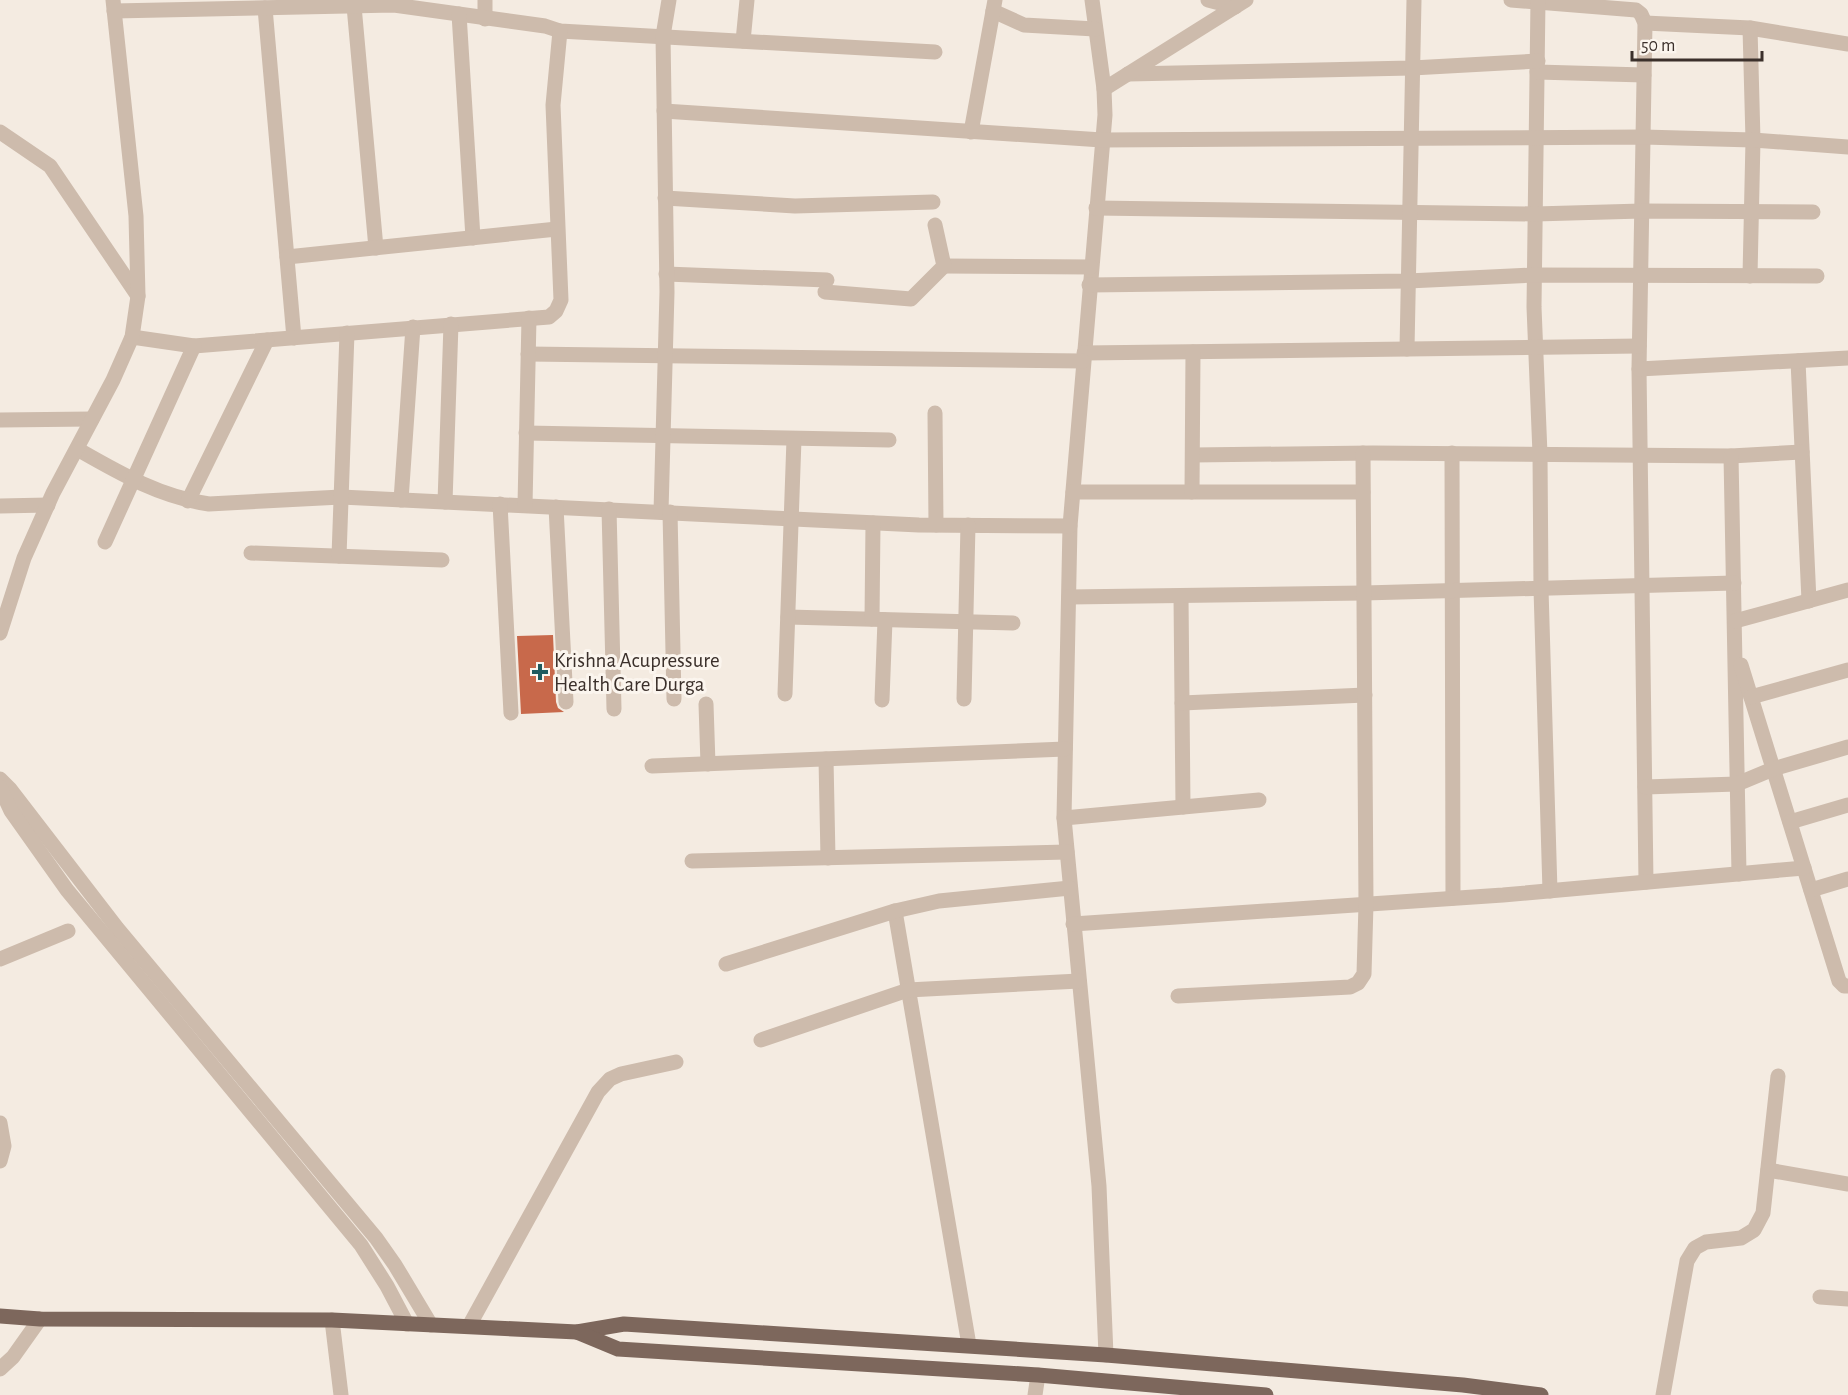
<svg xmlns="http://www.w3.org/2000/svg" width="1848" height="1395" viewBox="0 0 1848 1395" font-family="'Alegreya Sans',sans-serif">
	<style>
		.building { fill: #c8694b }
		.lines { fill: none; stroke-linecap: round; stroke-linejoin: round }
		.minor { stroke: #cdbbac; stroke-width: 15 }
		.major { stroke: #7d675c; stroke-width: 15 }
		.poi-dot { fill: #1f5a5e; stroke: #fbf5ee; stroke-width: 2 }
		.labels { text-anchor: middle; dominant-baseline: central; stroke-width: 6; stroke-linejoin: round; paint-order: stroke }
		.poi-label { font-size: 21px; fill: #3b302b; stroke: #fbf5ee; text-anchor: start }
	</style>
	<rect width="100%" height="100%" fill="#f4ebe1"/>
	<!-- building -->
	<polygon class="building" points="553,635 556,702 558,708 564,712 521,714 517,636"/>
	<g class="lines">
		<!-- minor -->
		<g class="minor">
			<polyline points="485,0 485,19"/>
			<polyline points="1092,0 1104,89 1105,115 1070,526 1064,818 1099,1186 1106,1355"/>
			<polyline points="1208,0 1235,7"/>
			<polyline points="1511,0 1636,10 1641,14 1645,23 1639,369 1646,882"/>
			<polyline points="1538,0 1534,307 1540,454 1541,589 1550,891"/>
			<polyline points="354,6 376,248"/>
			<polyline points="265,8 294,338"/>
			<polyline points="114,11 394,5 545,26 560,31 935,52"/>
			<polyline points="993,11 1024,25 1095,29"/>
			<polyline points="459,14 473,238"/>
			<polyline points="1645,23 1750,28 1848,44"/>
			<polyline points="1750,28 1753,140 1750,276"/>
			<polyline points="743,41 747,0"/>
			<polyline points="1537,72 1644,75"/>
			<polyline points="1128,74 1412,68 1538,61"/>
			<polyline points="1104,89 1246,0"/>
			<polyline points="664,111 1102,140 1643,137 1753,140 1848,147"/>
			<polyline points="0,132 50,166 138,296"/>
			<polyline points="971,132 995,0"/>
			<polyline points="665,198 795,206 933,202"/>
			<polyline points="1096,208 1535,214 1642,211 1813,212"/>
			<polyline points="287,257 557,229"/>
			<polyline points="944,266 1091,267"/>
			<polyline points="666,274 827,280"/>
			<polyline points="1089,285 1408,281 1534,275 1817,276"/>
			<polyline points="825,292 911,299 944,266 935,225"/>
			<polyline points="132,337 194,346 549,317 556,311 561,300 553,105 560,31"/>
			<polyline points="1407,349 1414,0"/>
			<polyline points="1084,353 1639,346"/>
			<polyline points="528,354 1083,361"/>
			<polyline points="1798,361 1809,601"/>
			<polyline points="1639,369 1848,358"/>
			<polyline points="935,413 936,525"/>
			<polyline points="0,420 92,419"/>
			<polyline points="526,433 889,440"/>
			<path d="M77 449C119 473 160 497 209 504L341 497 919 525 1070 526"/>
			<polyline points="1452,453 1453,898"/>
			<polyline points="1193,455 1373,453 1731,456 1802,452"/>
			<polyline points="1731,456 1739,874"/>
			<polyline points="1073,492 1363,492"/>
			<polyline points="1192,492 1193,352"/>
			<polyline points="401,500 413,327"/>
			<polyline points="188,501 267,340"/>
			<polyline points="445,502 451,324"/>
			<polyline points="500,504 511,713"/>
			<polyline points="525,505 529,318"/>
			<polyline points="0,506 48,505"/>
			<polyline points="556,507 566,702"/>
			<polyline points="609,509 614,709"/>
			<polyline points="661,512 667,292 663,36 669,0"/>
			<polyline points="670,512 674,699"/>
			<polyline points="105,542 194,346"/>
			<polyline points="251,553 442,560"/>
			<polyline points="339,556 347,333"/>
			<polyline points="1181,596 1183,807"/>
			<polyline points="1069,597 1364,593 1734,583"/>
			<polyline points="788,617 1013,623"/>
			<polyline points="872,619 873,523"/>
			<polyline points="1735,621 1848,590"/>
			<polyline points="0,633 24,558 53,493 113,380 132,337 138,296 136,216 113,0"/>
			<polyline points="1741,665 1839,981 1844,986 1848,986"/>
			<polyline points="785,694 794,439"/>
			<polyline points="1751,697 1848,670"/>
			<polyline points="964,699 968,525"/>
			<polyline points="882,700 885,620"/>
			<polyline points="1182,703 1365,695"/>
			<polyline points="706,704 708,764"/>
			<polyline points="826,759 828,858"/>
			<polyline points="652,766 1065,749"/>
			<polyline points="0,779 10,789 117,928 376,1238 395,1265 431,1325"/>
			<polyline points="0,787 11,811 67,890 361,1245 387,1286 407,1324"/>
			<polyline points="1645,787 1737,784 1773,769 1848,747"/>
			<polyline points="1064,818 1259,800"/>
			<polyline points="1790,822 1848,805"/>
			<polyline points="692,861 1067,852"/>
			<polyline points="1811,890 1848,879"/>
			<polyline points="895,911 969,1345"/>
			<polyline points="1073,924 1503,895 1804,868"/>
			<polyline points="0,959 68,931"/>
			<polyline points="726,964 895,911 939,901 1070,888"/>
			<polyline points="1178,996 1350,987 1358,983 1364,974 1366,904 1363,453"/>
			<polyline points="761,1040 908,990 1079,981"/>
			<polyline points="0,1123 4,1146 0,1161"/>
			<polyline points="1768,1170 1848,1184"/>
			<polyline points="1820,1297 1848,1299"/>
			<polyline points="332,1320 341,1395"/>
			<polyline points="469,1326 598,1092 610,1079 621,1074 676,1062"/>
			<polyline points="0,1369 13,1357 40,1319"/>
			<polyline points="1035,1395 1038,1375"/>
			<polyline points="1663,1395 1687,1261 1695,1248 1706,1242 1741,1238 1754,1230 1763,1213 1778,1076"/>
		</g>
		<!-- major -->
		<g class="major">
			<polyline points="0,1316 40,1319 332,1320 577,1332 624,1324 1106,1355 1463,1385 1541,1395"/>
			<polyline points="577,1332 618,1349 1038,1375 1266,1395"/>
		</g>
	</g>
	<!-- markers -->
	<path class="poi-dot" d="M537 663h6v6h6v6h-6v6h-6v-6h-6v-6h6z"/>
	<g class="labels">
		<!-- poi labels -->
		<g class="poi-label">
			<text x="554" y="660">Krishna Acupressure<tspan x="554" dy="24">Health Care Durga</tspan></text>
		</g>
	</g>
	<!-- scale -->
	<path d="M1632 51v9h130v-9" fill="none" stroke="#3b302b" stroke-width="3"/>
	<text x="1641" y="51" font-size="18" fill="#3b302b" stroke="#fbf5ee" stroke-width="4.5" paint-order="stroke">50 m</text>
</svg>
